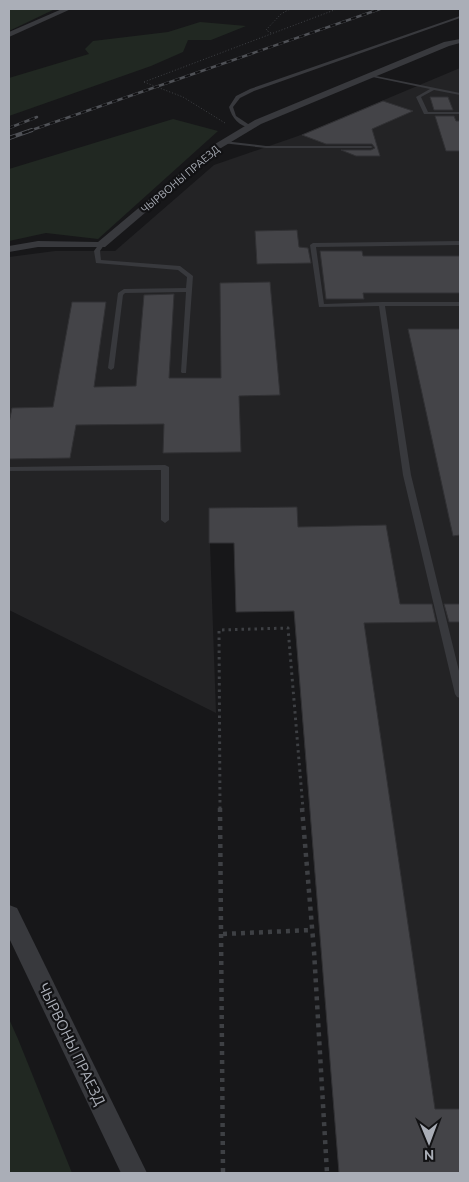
<svg xmlns="http://www.w3.org/2000/svg" width="469" height="1182" viewBox="0 0 469 1182" font-family="Ubuntu,sans-serif">
	<style>
		.built { fill: #232325 }
		.green { fill: #212822 }
		.building { fill: #444448; stroke: #313134 }
		.lines { fill: none; stroke-linecap: round; stroke-linejoin: round }
		.path-far2 { stroke: #3e4044; stroke-width: 1; stroke-dasharray: 1 2; stroke-linecap: butt }
		.path-far1 { stroke: #3e4044; stroke-width: 3; stroke-dasharray: 2.5 4; stroke-linecap: butt }
		.path { stroke: #3e4044; stroke-width: 4.5; stroke-dasharray: 4 5; stroke-linecap: butt }
		.service { fill: #38393d; fill-rule: evenodd }
		.minor { fill: #38393d; fill-rule: evenodd }
		.rail-far1-casing { stroke: #4f5156; stroke-width: 2.5 }
		.rail-casing { stroke: #4f5156; stroke-width: 4 }
		.rail-far1 { stroke: #121214; stroke-width: 2; stroke-dasharray: 5.5; stroke-linecap: butt }
		.rail { stroke: #121214; stroke-width: 2.5; stroke-dasharray: 7; stroke-linecap: butt }
		.labels { text-anchor: middle; dominant-baseline: central; stroke-width: 4.5; stroke-linejoin: round; paint-order: stroke }
		.far-street-label { font-size: 11px; fill: #aaaeb7; stroke: #121214 }
		.near-street-label { font-size: 15px; fill: #aaaeb7; stroke: #121214 }
	</style>
	<rect width="100%" height="100%" fill="#171719"/>
	<!-- built -->
	<polygon class="built" points="460,68 460,1173 339,1173 295,627 313,626 311,611 236,612 234,543 210,543 216,713 9,610 9,257 55,251 115,251 214,165 298,136"/>
	<!-- green -->
	<g class="green">
		<polygon points="55,9 9,31 9,10"/>
		<polygon points="200,22 246,26 211,40 188,40 183,52 151,66 9,116 9,78 89,54 85,49 93,41 168,32"/>
		<polygon points="173,119 218,131 98,239 46,233 9,241 9,169"/>
		<polygon points="9,1019 18,1039 72,1173 9,1173"/>
	</g>
	<!-- building -->
	<g class="building">
		<polygon points="430,97 448,97 453,110 434,110"/>
		<polygon points="383,101 413,111 372,129 380,156 356,156 341,150 371,150 375,148 372,144 326,144 302,135"/>
		<polygon points="435,116 454,116 456,121 460,121 460,151 446,151"/>
		<polygon points="297,230 299,247 308,248 311,263 257,264 255,231"/>
		<polygon points="320,251 362,251 363,256 460,256 460,293 363,293 364,299 326,299"/>
		<polygon points="270,282 280,395 239,396 241,452 163,453 164,424 76,425 70,458 9,459 9,423 12,408 53,407 72,302 106,302 94,387 136,386 144,295 174,294 169,378 221,378 220,283"/>
		<polygon points="408,329 460,329 460,535 453,536"/>
		<polygon points="297,507 298,527 386,525 400,604 432,604 436,622 364,623 435,1109 460,1109 460,1173 339,1173 294,611 236,612 234,543 209,543 209,508"/>
		<polygon points="444,604 460,604 460,622 449,622"/>
	</g>
	<g class="lines">
		<!-- path-far2 -->
		<g class="path-far2">
			<polyline points="271,33 266,30 281,14 290,9"/>
			<polyline points="144,82 337,9"/>
			<polyline points="144,82 183,97 225,123"/>
		</g>
		<!-- path-far1 -->
		<polyline class="path-far1" points="220,809 219,630 288,628 303,809"/>
		<!-- path -->
		<g class="path">
			<polyline points="220,808 223,1173"/>
			<polyline points="302,808 314,951 327,1173"/>
			<polyline points="223,934 312,930"/>
		</g>
		<!-- service -->
		<g class="service">
			<path d="M460 16V18L254 91 240 98 233 107 236 116 251 126V128C239 126 232 118 229 107L236 96 250 89Z"/>
			<polygon points="366,74 460,93 460,95 434,90 421,97 428,112 460,112 460,114 424,114 416,97 430,89 368,76"/>
			<polygon points="224,141 266,146 371,146 373,147 371,148 266,148 222,143 222,141"/>
			<polygon points="460,241 460,245 316,247 324,304 382,302 460,302 460,306 385,306 411,475 460,675 460,698 457,697 455,694 403,475 379,306 319,307 310,245 313,243"/>
			<polygon points="101,243 104,245 100,251 101,260 180,266 193,276 186,373 182,373 181,372 186,292 125,293 123,295 114,368 111,370 108,368 118,293 124,289 186,288 187,277 178,270 96,263 94,251 99,244"/>
			<polygon points="165,465 169,467 169,520 165,523 161,520 161,470 9,471 9,467"/>
		</g>
		<!-- minor -->
		<g class="minor">
			<polygon points="62,9 71,9 9,37 9,32"/>
			<polygon points="460,39 460,43 449,46 261,124 221,148 105,247 38,247 9,252 9,246 38,241 98,242 215,144 255,120 444,42"/>
			<polygon points="9,905 17,908 147,1173 121,1173 9,938"/>
		</g>
		<defs>
			<g id="rail-far1">
				<polyline points="9,128 37,117"/>
				<polyline points="29,131 380,9"/>
			</g>
			<polyline id="rail" points="9,138 32,130"/>
		</defs>
		<!-- rail-far1 casing -->
		<use href="#rail-far1" class="rail-far1-casing"/>
		<!-- rail casing -->
		<use href="#rail" class="rail-casing"/>
		<!-- rail-far1 -->
		<use href="#rail-far1" class="rail-far1"/>
		<!-- rail -->
		<use href="#rail" class="rail"/>
	</g>
	<g class="labels">
		<!-- far-street labels -->
		<g class="far-street-label">
			<text transform="translate(180 179) rotate(-40)">ЧЫРВОНЫ ПРАЕЗД</text>
		</g>
		<!-- near-street labels -->
		<g class="near-street-label">
			<text transform="translate(72 1044) rotate(64)">ЧЫРВОНЫ ПРАЕЗД</text>
		</g>
	</g>
	<!-- border -->
	<rect width="469" height="1182" fill="none" stroke="#aaaeb7" stroke-width="20"/>
	<!-- north arrow -->
	<g transform="translate(429 1142) rotate(179)" stroke="#121214" stroke-width="4" paint-order="stroke">
	<path d="M0-4L9 19L0 12L-9 19Z" fill="#aaaeb7"/>
	<text y="-8" font-size="14" font-weight="bold" text-anchor="middle" fill="#aaaeb7">N</text>
	</g>
</svg>
